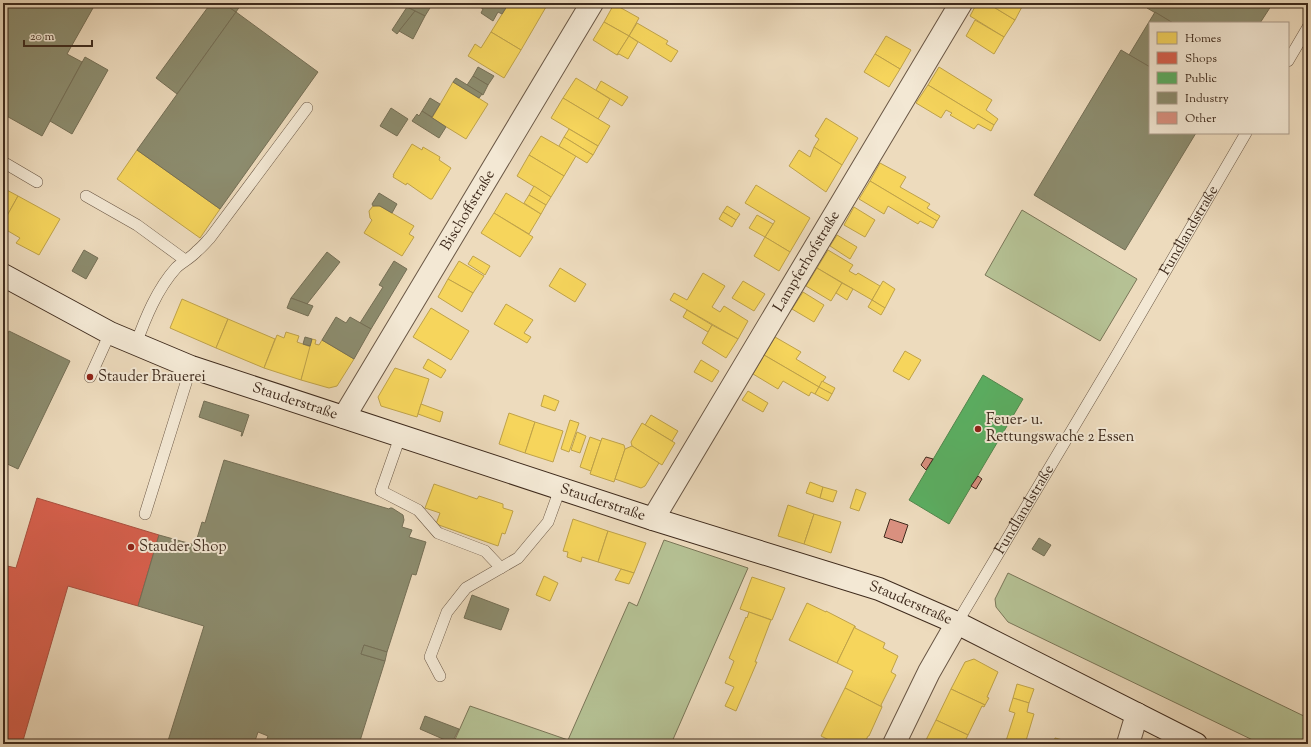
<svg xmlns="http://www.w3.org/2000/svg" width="1311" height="747" viewBox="0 0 1311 747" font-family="'Sorts Mill Goudy',serif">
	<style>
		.green { fill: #b5c194; stroke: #7a7658 }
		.homes { fill: #f6d55c; stroke: #bfa249 }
		.shops { fill: #d6604d; stroke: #a9503f }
		.public { fill: #5aae61; stroke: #52874d }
		.industry { fill: #8c8c6e; stroke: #756f56 }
		.building { fill: #d9907f; stroke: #3f2b1d }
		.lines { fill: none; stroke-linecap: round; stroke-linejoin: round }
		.service-casing { stroke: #6a5745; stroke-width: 12 }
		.minor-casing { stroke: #6a5745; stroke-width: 24 }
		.secondary-casing { stroke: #3f2b1d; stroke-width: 24 }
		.service { stroke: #f3e8d4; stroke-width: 11 }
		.minor { stroke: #f3e8d4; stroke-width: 22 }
		.secondary { stroke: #f3e8d4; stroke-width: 22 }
		.poi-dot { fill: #8f2418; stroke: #f3e8d4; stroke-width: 1.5 }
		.labels { text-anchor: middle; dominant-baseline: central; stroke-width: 4; stroke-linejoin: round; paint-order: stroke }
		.street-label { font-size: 15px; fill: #3f2b1d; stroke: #f3e8d4 }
		.poi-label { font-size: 15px; fill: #3f2b1d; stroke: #f3e8d4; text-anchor: start }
	</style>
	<rect width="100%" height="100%" fill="#eddbbd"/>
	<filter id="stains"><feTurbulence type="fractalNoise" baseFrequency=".005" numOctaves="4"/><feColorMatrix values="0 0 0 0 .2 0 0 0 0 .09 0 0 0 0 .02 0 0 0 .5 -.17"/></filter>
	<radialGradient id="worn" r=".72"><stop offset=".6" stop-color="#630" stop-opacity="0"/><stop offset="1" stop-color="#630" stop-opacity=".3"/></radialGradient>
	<!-- green -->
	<g class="green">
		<polygon points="1022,210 1137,279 1100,341 985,275"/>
		<polygon points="664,540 748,568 671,744 453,744 470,706 568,740 629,602 637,606"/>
		<polygon points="1008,573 1308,718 1308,744 1261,744 1008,622 996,607 995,599"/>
	</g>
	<!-- homes -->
	<g class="homes">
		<polygon points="509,3 539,3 546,7 521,50 491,32"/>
		<polygon points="977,3 987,3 1015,20 1004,37 970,16"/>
		<polygon points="987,3 1024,3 1015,20"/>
		<polygon points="614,4 639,18 629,36 604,22"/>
		<polygon points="975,20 1004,37 994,54 966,36"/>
		<polygon points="604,22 629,36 617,55 593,40"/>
		<polygon points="637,23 668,41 666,44 678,51 671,62 629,36"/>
		<polygon points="491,32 521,50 504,78 468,56 475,44 481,48"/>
		<polygon points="629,36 638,42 628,59 619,54 617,55"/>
		<polygon points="886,36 911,50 900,69 875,54"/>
		<polygon points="875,54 900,69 889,87 864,72"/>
		<polygon points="939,67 992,100 986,110 998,119 994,125 928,85"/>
		<polygon points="576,78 610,99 598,119 563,98"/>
		<polygon points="601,81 628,97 622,106 596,90"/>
		<polygon points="453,82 488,104 466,139 432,118"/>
		<polygon points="928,85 994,125 991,131 978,124 974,129 950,115 952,113 946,110 941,118 916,103"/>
		<polygon points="563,98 610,126 598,146 551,118"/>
		<polygon points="826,118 858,138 842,165 814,147 819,139 815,136"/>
		<polygon points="569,129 598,146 593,155 564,137"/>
		<polygon points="541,136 576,156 564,176 529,155"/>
		<polygon points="564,137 593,155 587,163 559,146"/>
		<polygon points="412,144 422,150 423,147 440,157 439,160 451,168 432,199 430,199 407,183 406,185 393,177 394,175 393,175"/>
		<polygon points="814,147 842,165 826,192 789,166 799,150 810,157"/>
		<polygon points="137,150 220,209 200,238 117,179"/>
		<polygon points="529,155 564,176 551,197 517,176"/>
		<polygon points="880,163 906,177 900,187 930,204 927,208 940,216 937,221 870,181"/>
		<polygon points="870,181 937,221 933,228 920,221 918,224 888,206 884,214 859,199"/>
		<polygon points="756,185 810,218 790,252 765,237 775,221 745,203"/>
		<polygon points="534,186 551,197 546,205 529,195"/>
		<polygon points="3,188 18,196 3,223"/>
		<polygon points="506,193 541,214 529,234 494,213"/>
		<polygon points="529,195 546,205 541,214 524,203"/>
		<polygon points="18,196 60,219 39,255 16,243 20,238 3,228 3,223"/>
		<polygon points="378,205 414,226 409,234 414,237 402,256 364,233 372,220 370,218 369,211 373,206"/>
		<polygon points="727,206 740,214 736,220 723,212"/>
		<polygon points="854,207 875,220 865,237 844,225"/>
		<polygon points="723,212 736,220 732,227 719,219"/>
		<polygon points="494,213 533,237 520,257 481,233"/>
		<polygon points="757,215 773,224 765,237 749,228"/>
		<polygon points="837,235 857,247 850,259 830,246"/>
		<polygon points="765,237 790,252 779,271 754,256"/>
		<polygon points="828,250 853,265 849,271 856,275 858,273 880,286 872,300 817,268"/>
		<polygon points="473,256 490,266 485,275 468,264"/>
		<polygon points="459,261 484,276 473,293 448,279"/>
		<polygon points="560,268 586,284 575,302 549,286"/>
		<polygon points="817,268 842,283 831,301 806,286"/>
		<polygon points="703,273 725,286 712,307 720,312 724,306 748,321 738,339 670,300 674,293 687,300"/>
		<polygon points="448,279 473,293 462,312 438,297"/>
		<polygon points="743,281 765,294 754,311 732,298"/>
		<polygon points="883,281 895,289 885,308 872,300"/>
		<polygon points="842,283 853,289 847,300 836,293"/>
		<polygon points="803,292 824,305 814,322 792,309"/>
		<polygon points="182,299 228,319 216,348 170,328"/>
		<polygon points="872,300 885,308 881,315 868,307"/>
		<polygon points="506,304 533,320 524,333 531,337 527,343 494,324"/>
		<polygon points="431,308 469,331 451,360 413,337"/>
		<polygon points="687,310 712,325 708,332 683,317"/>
		<polygon points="228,319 275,339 264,368 216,348"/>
		<polygon points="712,325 738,339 726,358 702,343"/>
		<polygon points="286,332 299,336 297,342 311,347 301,380 264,368 277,335 284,338"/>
		<polygon points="775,337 801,352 796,359 826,377 819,387 764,355"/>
		<polygon points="312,339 316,340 315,344 319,345 322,340 354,359 337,386 329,388 301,380"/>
		<polygon points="905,351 921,360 909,380 893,371"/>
		<polygon points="764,355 819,387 815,394 811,392 809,396 783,381 778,389 753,374"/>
		<polygon points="428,359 446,370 441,378 423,368"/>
		<polygon points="701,360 719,371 712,382 694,372"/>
		<polygon points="395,368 429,379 417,417 381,406 378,397"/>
		<polygon points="822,381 835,388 832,394 819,387"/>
		<polygon points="819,387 832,394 828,401 815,394"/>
		<polygon points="748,391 768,403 763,412 742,400"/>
		<polygon points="544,395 559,401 555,411 541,406"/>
		<polygon points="421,404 443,412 440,422 418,414"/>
		<polygon points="509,413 535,422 525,453 499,444"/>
		<polygon points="651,415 678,431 672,441 645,425"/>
		<polygon points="570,420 579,423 569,452 561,449"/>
		<polygon points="535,422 563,431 553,462 525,453"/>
		<polygon points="642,423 675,443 662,465 632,446 631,442"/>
		<polygon points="577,432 586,436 580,453 571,450"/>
		<polygon points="590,437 601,441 591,471 580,467"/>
		<polygon points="602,438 624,445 625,449 614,482 590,474"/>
		<polygon points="632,446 659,463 645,486 641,488 615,479 625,449"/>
		<polygon points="810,482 823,487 820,498 806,493"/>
		<polygon points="434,484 477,499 479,496 503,504 503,508 513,511 505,534 502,533 498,546 436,524 440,513 425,508"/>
		<polygon points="823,487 837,491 833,502 820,498"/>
		<polygon points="856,489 866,493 859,511 850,508"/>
		<polygon points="788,505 814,514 804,544 778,536"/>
		<polygon points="814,514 841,522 831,553 804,544"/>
		<polygon points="573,519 608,531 598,562 582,557 581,562 567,557 568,552 563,551"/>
		<polygon points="608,531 646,543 634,573 598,562"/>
		<polygon points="621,569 634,573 629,584 615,580"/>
		<polygon points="544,576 558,583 550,601 536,595"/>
		<polygon points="752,577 785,588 772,620 740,609"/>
		<polygon points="807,603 826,612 826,611 855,626 837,663 789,640"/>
		<polygon points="749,612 771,620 755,662 757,662 736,711 725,706 734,687 725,683 734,661 729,658 746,617 747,618"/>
		<polygon points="855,626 855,628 885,643 883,648 898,656 891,672 896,675 881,705 882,707 845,688 853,671 837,663"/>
		<polygon points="974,659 998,672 987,697 989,698 985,705 951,689 965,662"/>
		<polygon points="1017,684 1034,689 1029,703 1013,698"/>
		<polygon points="845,688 882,707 869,736 868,736 864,744 837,744 821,736"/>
		<polygon points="951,689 985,705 984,707 982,706 968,735 936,720"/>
		<polygon points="1013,698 1029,703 1027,712 1034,714 1025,744 1005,744 1015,713 1009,711"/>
		<polygon points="936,720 968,735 964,743 966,744 924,744"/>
		<polygon points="1055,738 1078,744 1053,744"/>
	</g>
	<!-- shops -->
	<polygon class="shops" points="37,498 159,535 138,606 68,586 22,744 3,744 3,565 16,568"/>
	<!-- public -->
	<polygon class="public" points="983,375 1023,399 949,524 909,500"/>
	<!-- industry -->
	<g class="industry">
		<polygon points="3,3 84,3 93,8 67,54 82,62 42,136 3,114"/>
		<polygon points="211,3 223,3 236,12 177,94 156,78"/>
		<polygon points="223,3 242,3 236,12"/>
		<polygon points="409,3 433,3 425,16 407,7"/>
		<polygon points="474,3 509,3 502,14 498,12 493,21 481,13 483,9"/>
		<polygon points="1150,3 1273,3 1260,23 1173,23 1147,8"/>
		<polygon points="407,7 415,11 397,34 392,30"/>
		<polygon points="415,11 425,16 413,39 399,31"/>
		<polygon points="236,12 318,72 220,209 137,150"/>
		<polygon points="1155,12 1173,23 1150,23 1150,67 1129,55"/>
		<polygon points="1121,50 1150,67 1150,133 1196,133 1125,250 1034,195"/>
		<polygon points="85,57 108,70 72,134 50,121"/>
		<polygon points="478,67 494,76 488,85 473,76"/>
		<polygon points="473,76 488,85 483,95 467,85"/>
		<polygon points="456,78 482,94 479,98 453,82"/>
		<polygon points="430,98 440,104 432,117 422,111"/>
		<polygon points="391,108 408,119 397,136 380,126"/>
		<polygon points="422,111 446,127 439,138 412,121 417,114 419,116"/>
		<polygon points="379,193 397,204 392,213 380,206 373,206 372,204"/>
		<polygon points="84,250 98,258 86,279 72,271"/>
		<polygon points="327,252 340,262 307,304 291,298"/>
		<polygon points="394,261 407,269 371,329 360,323 383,287 379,285"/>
		<polygon points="291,298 313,306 308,316 287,308"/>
		<polygon points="336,317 346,323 350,317 371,329 354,359 322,340"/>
		<polygon points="9,331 70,361 18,469 3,462 3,342"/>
		<polygon points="305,337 312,339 310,346 303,344"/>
		<polygon points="204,401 249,415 242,436 241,436 242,432 199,417"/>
		<polygon points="224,460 389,509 390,508 392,508 403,515 404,520 402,527 412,530 409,537 426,542 416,575 412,574 387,652 364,645 361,654 385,661 359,744 265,744 268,736 258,732 254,744 167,744 204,626 138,606 159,535 195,545 202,522 205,523"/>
		<polygon points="1039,538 1051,545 1044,556 1032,549"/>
		<polygon points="472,595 509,609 501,630 464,618"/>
		<polygon points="364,645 387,652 385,661 361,654"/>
		<polygon points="425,716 459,729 452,743 420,729"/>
		<polygon points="360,739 377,744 359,744"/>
	</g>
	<!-- building -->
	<g class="building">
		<polygon points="926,457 933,459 926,470 921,465"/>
		<polygon points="978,476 982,479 976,489 971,486"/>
		<polygon points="890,519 908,525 902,543 884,537"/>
	</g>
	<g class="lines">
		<defs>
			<g id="service">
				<polyline points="1288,61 1308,27"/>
				<polyline points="3,162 37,182"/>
				<polyline points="86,196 137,225 185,260"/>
				<path d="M136 344C145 319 157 289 176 268 182 262 191 258 197 251 202 247 206 242 210 238L307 108"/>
				<polyline points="90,377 110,333"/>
				<polyline points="400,437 381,491 418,510 438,533 485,551 501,568"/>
				<polyline points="145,514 191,367"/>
				<path id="s1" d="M957 623 1116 356 1246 133"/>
				<polyline points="440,676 430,657 447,612 466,588 518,558 548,522 560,489"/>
			</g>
			<g id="minor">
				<path id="s2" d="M344 417 592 3"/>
				<path id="s3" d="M653 519 961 3"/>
				<polyline points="894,744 929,672 957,623"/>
				<polyline points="1128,744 1137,714"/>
			</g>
			<g id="secondary">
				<path id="s4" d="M3 275 110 333 191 367 653 519 879 589 957 623 1196 744"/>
			</g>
		</defs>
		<!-- service casing -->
		<use href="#service" class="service-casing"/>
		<!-- minor casing -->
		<use href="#minor" class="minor-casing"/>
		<!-- secondary casing -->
		<use href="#secondary" class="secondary-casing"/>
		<!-- service -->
		<use href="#service" class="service"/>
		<!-- minor -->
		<use href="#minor" class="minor"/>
		<!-- secondary -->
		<use href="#secondary" class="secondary"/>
	</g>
	<!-- markers -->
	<g class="poi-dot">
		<circle cx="90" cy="377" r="4"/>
		<circle cx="978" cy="429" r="4"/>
		<circle cx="131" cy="547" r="4"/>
	</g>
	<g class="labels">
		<!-- street labels -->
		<g class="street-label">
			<text stroke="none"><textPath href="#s2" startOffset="241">Bischoffstraße</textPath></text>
			<text stroke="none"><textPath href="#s1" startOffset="456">Fundlandstraße</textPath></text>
			<text stroke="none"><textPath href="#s3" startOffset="300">Lampferhofstraße</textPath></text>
			<text stroke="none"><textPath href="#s4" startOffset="319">Stauderstraße</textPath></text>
			<text stroke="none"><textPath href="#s4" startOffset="643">Stauderstraße</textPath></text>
			<text stroke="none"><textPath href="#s1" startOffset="132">Fundlandstraße</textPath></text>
			<text stroke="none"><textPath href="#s4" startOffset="967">Stauderstraße</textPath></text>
		</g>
		<!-- poi labels -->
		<g class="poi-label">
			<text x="98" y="377">Stauder Brauerei</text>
			<text x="986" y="420">Feuer- u.<tspan x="986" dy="17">Rettungswache 2 Essen</tspan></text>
			<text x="139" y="547">Stauder Shop</text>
		</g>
	</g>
	<!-- margin -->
	<rect width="1311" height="747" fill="none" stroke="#eddbbd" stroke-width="16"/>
	<rect x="4" y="4" width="1303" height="739" fill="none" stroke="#3f2b1d" stroke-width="2"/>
	<rect x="8" y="8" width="1295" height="731" fill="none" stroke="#3f2b1d"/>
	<!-- legend -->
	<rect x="1149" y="22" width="140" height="112" fill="#f3e8d4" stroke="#ab9c8b"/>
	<rect x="1157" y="32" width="20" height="12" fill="#f6d55c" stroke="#ab9c8b"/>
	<text x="1185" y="42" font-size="12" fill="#3f2b1d">Homes</text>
	<rect x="1157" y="52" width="20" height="12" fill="#d6604d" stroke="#ab9c8b"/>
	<text x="1185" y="62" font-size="12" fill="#3f2b1d">Shops</text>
	<rect x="1157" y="72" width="20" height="12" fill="#5aae61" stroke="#ab9c8b"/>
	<text x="1185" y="82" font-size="12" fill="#3f2b1d">Public</text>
	<rect x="1157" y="92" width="20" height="12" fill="#8c8c6e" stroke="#ab9c8b"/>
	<text x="1185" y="102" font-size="12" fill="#3f2b1d">Industry</text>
	<rect x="1157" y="112" width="20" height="12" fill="#d9907f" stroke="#ab9c8b"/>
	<text x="1185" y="122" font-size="12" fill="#3f2b1d">Other</text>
	<!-- scale -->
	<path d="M24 40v6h68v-6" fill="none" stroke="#3f2b1d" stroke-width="2"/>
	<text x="30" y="40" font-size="12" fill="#3f2b1d" stroke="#f3e8d4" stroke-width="3" paint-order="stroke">20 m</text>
	<rect width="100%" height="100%" filter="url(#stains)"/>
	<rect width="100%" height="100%" fill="url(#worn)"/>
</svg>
